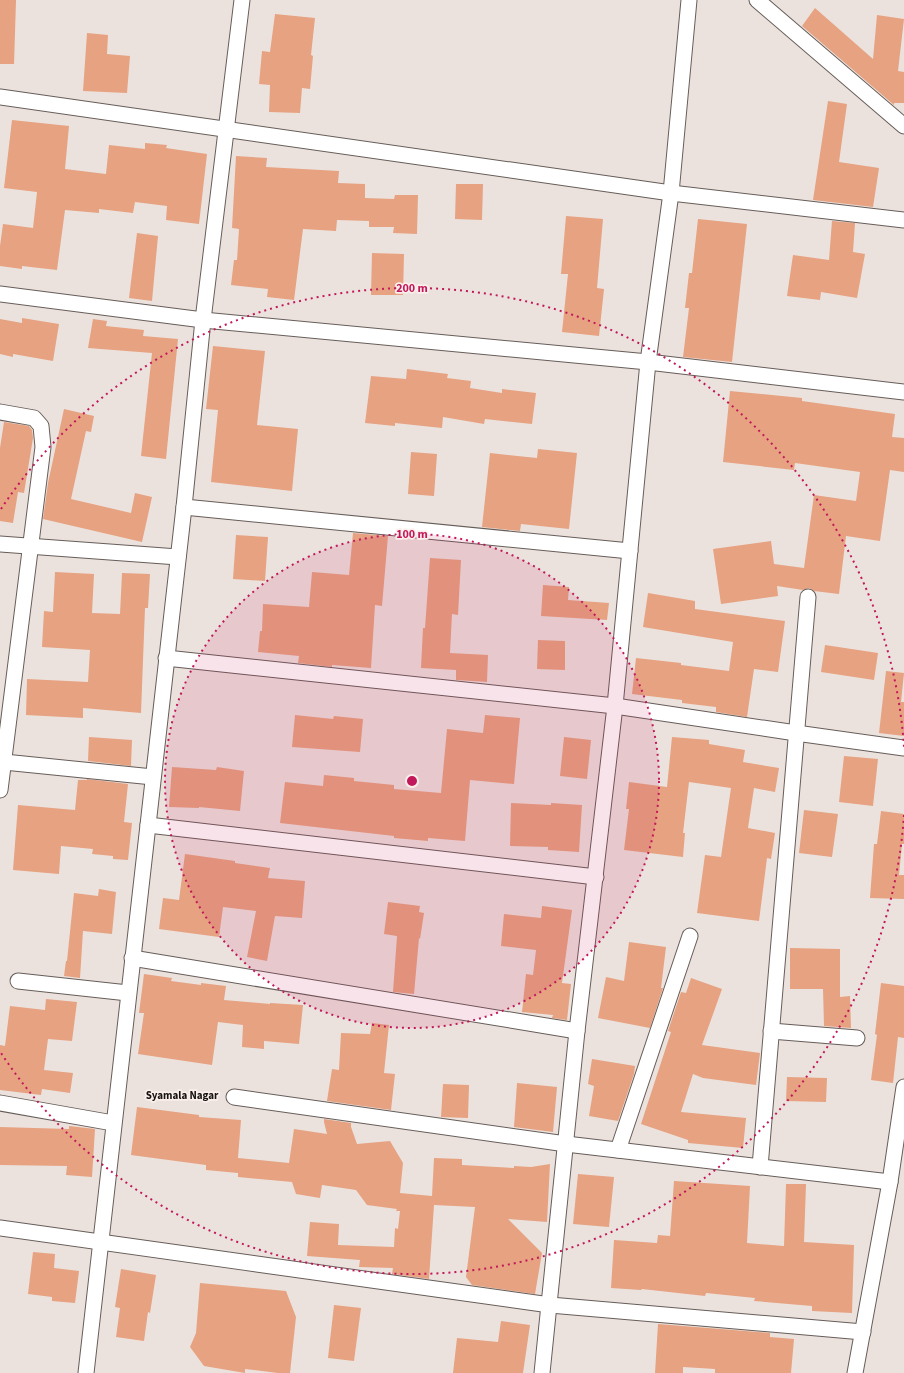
<svg xmlns="http://www.w3.org/2000/svg" width="904" height="1373" viewBox="0 0 904 1373" font-family="'Source Sans 3',sans-serif">
	<style>
		.building { fill: #e6a281 }
		.lines { fill: none; stroke-linecap: round; stroke-linejoin: round }
		.street-casing { stroke: #665d59; stroke-width: 17 }
		.street { stroke: #fff; stroke-width: 15 }
		.ring { fill: none; stroke: #c2185b; stroke-width: 2; stroke-dasharray: 2 4 }
		.labels { text-anchor: middle; dominant-baseline: central; stroke-width: 3.5; stroke-linejoin: round; paint-order: stroke }
		.neighbourhood-label { font-size: 11px; font-weight: bold; fill: #161311; stroke: #faefea }
		.centre { fill: #c2185b; stroke: #faefea; stroke-width: 2 }
		.ring-label { font-size: 12px; text-anchor: middle; font-weight: bold; fill: #c2185b; stroke: #faefea; stroke-width: 3.5; stroke-linejoin: round; paint-order: stroke }
	</style>
	<rect width="100%" height="100%" fill="#ece2dd"/>
	<!-- building -->
	<g class="building">
		<polygon points="0,0 16,0 14,64 0,64"/>
		<polygon points="815,8 873,59 877,15 904,19 898,71 904,72 904,103 894,103 894,105 802,26"/>
		<polygon points="275,14 315,18 311,55 313,56 310,89 302,88 300,113 269,112 270,85 259,84 262,51 270,52"/>
		<polygon points="87,33 108,35 107,54 130,56 127,93 83,91"/>
		<polygon points="828,101 847,104 839,162 879,168 873,207 813,200"/>
		<polygon points="12,120 69,126 65,169 106,174 109,145 145,149 145,143 167,145 166,148 207,154 199,224 166,220 167,206 135,202 133,213 99,209 99,213 65,210 57,270 22,266 22,269 0,266 0,246 3,224 33,228 37,192 4,188"/>
		<polygon points="236,156 267,158 266,167 339,171 338,183 365,184 365,198 394,199 395,195 418,195 417,234 393,233 394,227 369,227 369,221 337,220 336,231 303,229 294,300 267,297 268,289 231,285 234,260 237,260 239,229 232,228"/>
		<polygon points="456,184 483,184 482,220 455,219"/>
		<polygon points="566,216 603,219 597,288 604,289 599,336 562,332 568,274 561,274"/>
		<polygon points="698,219 747,224 732,362 683,357 689,308 685,308 689,273 692,273"/>
		<polygon points="832,221 855,223 853,252 865,254 857,298 821,292 820,300 787,296 793,255 829,260"/>
		<polygon points="137,233 158,236 152,301 129,298"/>
		<polygon points="372,253 404,254 403,295 371,295"/>
		<polygon points="22,318 59,324 53,361 13,354 13,357 0,354 0,319 22,323"/>
		<polygon points="93,319 107,321 106,326 144,330 143,336 178,339 166,459 141,456 152,353 88,348"/>
		<polygon points="213,346 265,351 257,425 298,429 292,491 211,482 218,410 206,409"/>
		<polygon points="407,369 448,374 447,378 471,381 470,388 502,393 502,389 536,393 532,424 485,419 484,424 443,417 442,428 395,423 395,426 365,423 371,376 406,379"/>
		<polygon points="730,391 802,398 802,401 895,414 892,437 904,438 904,472 890,470 880,541 846,536 839,594 814,591 809,588 803,590 777,586 778,596 721,604 713,549 771,541 774,564 804,568 814,495 856,501 860,472 795,463 794,470 723,462"/>
		<polygon points="64,409 94,416 91,432 86,431 71,499 131,513 135,493 152,497 142,542 43,519 48,483"/>
		<polygon points="4,422 29,426 32,430 33,438 24,493 18,492 13,523 0,521 0,448"/>
		<polygon points="538,449 577,453 569,529 521,524 520,531 482,527 490,453 537,458"/>
		<polygon points="411,452 437,454 434,496 408,494"/>
		<polygon points="353,533 388,536 382,606 375,605 371,668 332,665 332,667 298,663 299,656 258,652 260,631 262,631 263,604 309,607 312,572 349,575"/>
		<polygon points="236,535 268,537 265,581 233,579"/>
		<polygon points="430,558 461,560 458,615 452,614 450,653 488,655 487,682 456,680 456,670 421,668 423,628 425,628"/>
		<polygon points="55,572 94,574 92,613 120,614 122,573 150,574 148,608 145,608 141,713 83,708 83,718 26,715 27,679 88,682 90,650 42,647 44,611 53,612"/>
		<polygon points="543,585 569,587 568,600 609,603 607,620 541,616"/>
		<polygon points="648,593 695,601 695,609 785,621 778,672 754,669 747,717 716,712 716,707 682,703 682,700 632,694 636,658 681,663 681,665 729,671 733,642 643,627"/>
		<polygon points="538,640 565,641 565,670 537,669"/>
		<polygon points="825,645 878,653 874,680 821,672"/>
		<polygon points="886,671 904,673 901,702 904,702 904,736 879,733"/>
		<polygon points="295,715 333,719 334,716 363,719 360,752 292,747"/>
		<polygon points="485,715 520,718 514,784 470,780 465,841 428,838 428,841 394,838 394,836 280,823 285,782 323,786 324,775 354,778 354,781 394,785 394,789 441,793 447,729 483,733"/>
		<polygon points="89,737 132,740 131,766 88,761"/>
		<polygon points="564,737 591,740 587,779 560,776"/>
		<polygon points="672,737 709,740 709,744 745,750 743,762 779,768 775,792 754,788 748,828 775,833 771,859 767,858 759,921 697,913 705,855 721,857 731,788 689,782 683,833 685,833 683,857 624,850 629,809 626,809 629,782 667,787"/>
		<polygon points="844,756 878,759 873,806 839,802"/>
		<polygon points="172,767 216,770 217,767 244,771 240,811 199,807 199,808 169,807"/>
		<polygon points="87,779 128,784 124,822 132,823 128,860 113,859 113,856 92,854 93,849 61,846 59,874 13,870 18,805 75,810 78,780 87,780"/>
		<polygon points="511,803 551,805 551,803 582,805 579,852 548,850 548,847 510,846"/>
		<polygon points="804,810 838,814 832,857 799,853"/>
		<polygon points="881,811 904,814 904,844 902,844 899,875 904,875 904,899 870,898 874,844 877,844"/>
		<polygon points="185,854 235,861 235,863 270,868 268,878 305,881 302,918 275,916 267,961 247,957 256,911 223,907 219,937 159,929 163,898 179,900"/>
		<polygon points="99,889 116,892 112,934 83,931 80,978 64,976 66,961 67,961 74,893 98,896"/>
		<polygon points="388,902 420,906 419,912 424,913 420,939 419,938 414,994 393,992 397,936 384,934"/>
		<polygon points="542,906 572,910 562,983 571,984 567,1020 552,1018 553,1015 522,1012 526,974 533,975 536,950 501,946 504,914 541,918"/>
		<polygon points="629,942 666,947 661,988 663,988 650,1028 598,1018 606,977 624,981"/>
		<polygon points="790,948 840,949 840,997 850,996 851,1028 824,1026 823,989 790,989"/>
		<polygon points="144,974 172,978 171,981 201,985 201,983 226,986 224,1000 270,1004 270,1003 303,1005 299,1044 264,1041 264,1049 242,1047 243,1025 218,1022 212,1065 138,1054 144,1013 139,1013"/>
		<polygon points="691,978 722,989 702,1045 760,1053 756,1085 703,1078 693,1074 681,1112 746,1118 743,1148 688,1143 688,1140 641,1124 671,1032 668,1031 681,992 686,993"/>
		<polygon points="881,983 904,986 904,1038 898,1037 893,1083 871,1080 877,1035 875,1034"/>
		<polygon points="46,999 77,1002 72,1041 48,1039 44,1070 73,1073 70,1093 42,1089 41,1095 0,1090 0,1045 5,1046 10,1006 45,1010"/>
		<polygon points="372,1023 389,1025 384,1073 395,1074 391,1110 327,1101 332,1069 339,1070 341,1033 370,1034"/>
		<polygon points="592,1059 635,1066 634,1074 618,1121 589,1116 594,1086 588,1084"/>
		<polygon points="787,1077 827,1078 826,1102 786,1101"/>
		<polygon points="517,1083 557,1087 553,1132 514,1127"/>
		<polygon points="443,1084 469,1085 468,1118 441,1117"/>
		<polygon points="137,1107 199,1115 199,1117 241,1120 238,1158 289,1163 294,1129 327,1134 324,1122 324,1119 351,1123 351,1127 357,1144 390,1141 403,1163 400,1193 432,1196 434,1158 462,1159 462,1165 514,1168 514,1166 531,1167 550,1164 547,1222 508,1219 542,1253 535,1294 472,1285 466,1277 475,1207 434,1205 429,1279 392,1274 393,1268 359,1267 360,1260 307,1256 310,1222 339,1224 338,1245 394,1247 395,1228 398,1229 400,1211 396,1211 397,1209 367,1205 356,1190 322,1185 320,1198 296,1194 292,1182 238,1177 238,1173 206,1170 206,1165 131,1155"/>
		<polygon points="69,1126 95,1129 92,1177 66,1175 67,1166 0,1165 0,1127 69,1129"/>
		<polygon points="578,1174 614,1177 609,1227 573,1224"/>
		<polygon points="674,1181 750,1186 747,1243 784,1246 786,1184 806,1184 804,1242 854,1245 852,1313 812,1311 812,1306 754,1301 755,1298 706,1293 705,1296 642,1289 641,1290 611,1288 614,1240 657,1243 658,1235 670,1236"/>
		<polygon points="33,1252 55,1254 54,1268 79,1271 75,1303 52,1301 52,1297 28,1294"/>
		<polygon points="121,1269 156,1275 150,1313 148,1312 144,1341 116,1337 120,1308 115,1307"/>
		<polygon points="200,1283 286,1291 296,1317 290,1373 278,1373 245,1369 245,1373 204,1366 190,1347 196,1333"/>
		<polygon points="334,1305 361,1308 354,1361 328,1358"/>
		<polygon points="501,1321 530,1325 523,1373 453,1373 457,1338 498,1342"/>
		<polygon points="658,1324 770,1333 770,1337 794,1339 791,1373 715,1373 715,1369 683,1367 683,1373 655,1373"/>
	</g>
	<g class="lines">
		<defs>
			<g id="street">
				<polyline points="757,0 904,126"/>
				<polyline points="0,97 671,193 904,220"/>
				<polyline points="0,294 203,320 648,362 904,392"/>
				<polyline points="0,412 34,418 41,426 43,447 0,790"/>
				<polyline points="184,507 630,551"/>
				<polyline points="0,544 178,557"/>
				<polyline points="166,658 615,706 796,733 904,748"/>
				<polyline points="4,762 153,777"/>
				<polyline points="148,825 596,877"/>
				<polyline points="132,958 577,1031"/>
				<polyline points="18,981 128,993"/>
				<polyline points="771,1031 857,1038"/>
				<polyline points="234,1097 566,1144 890,1182"/>
				<polyline points="0,1103 113,1123"/>
				<polyline points="618,1150 690,936"/>
				<polyline points="760,1167 808,597"/>
				<polyline points="0,1228 550,1305 863,1332"/>
				<polyline points="86,1373 184,507 203,320 242,0"/>
				<polyline points="542,1373 577,1031 615,706 648,362 671,193 689,0"/>
				<polyline points="855,1373 890,1182 904,1087"/>
			</g>
		</defs>
		<!-- street casing -->
		<use href="#street" class="street-casing"/>
		<!-- street -->
		<use href="#street" class="street"/>
	</g>
	<!-- distance rings -->
	<circle cx="412" cy="781" r="247" fill="#c2185b" fill-opacity=".12"/>
	<g class="ring">
		<circle cx="412" cy="781" r="247"/>
		<path d="M904 815A493 493 0 0 1 1 1053M1 509A493 493 0 0 1 904 747"/>
	</g>
	<g class="labels">
		<!-- neighbourhood labels -->
		<g class="neighbourhood-label">
			<text x="182" y="1095">Syamala Nagar</text>
		</g>
	</g>
	<circle cx="412" cy="781" r="6" class="centre"/>
	<g class="ring-label">
		<text x="412" y="292">200 m</text>
		<text x="412" y="538">100 m</text>
	</g>
</svg>
